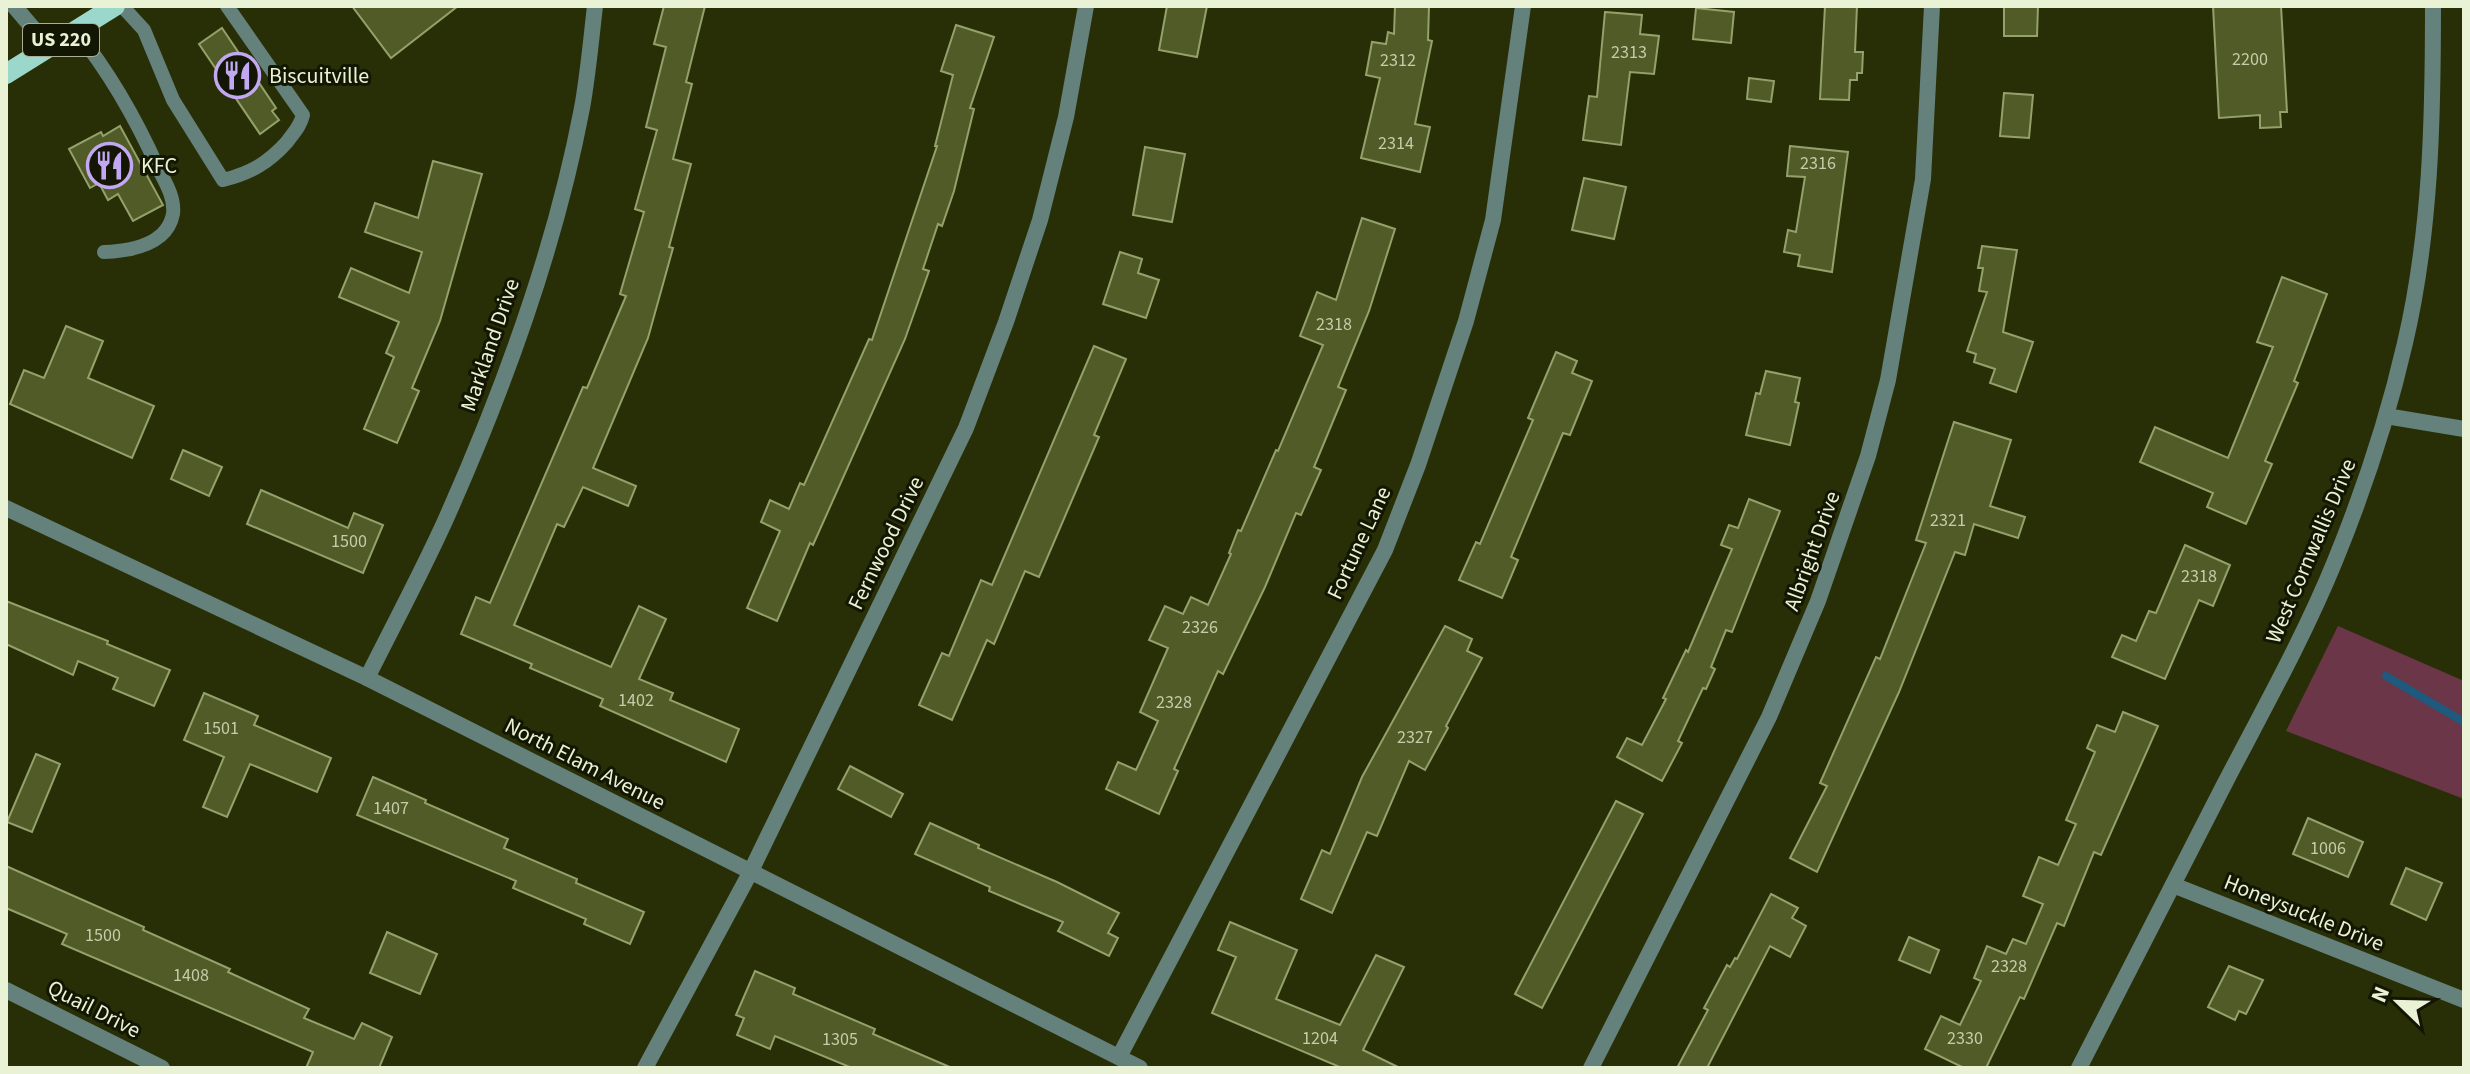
<svg xmlns="http://www.w3.org/2000/svg" width="2470" height="1074" viewBox="0 0 2470 1074" font-family="'Source Sans 3',sans-serif">
	<style>
		.green { fill: #6b3648 }
		.lines { fill: none; stroke-linecap: round; stroke-linejoin: round }
		.stream { stroke: #1f5a7e; stroke-width: 8 }
		.building { fill: #505b27; stroke: #94a16b; stroke-width: 2 }
		.service { stroke: #64817b; stroke-width: 14 }
		.minor { stroke: #64817b; stroke-width: 16 }
		.tertiary { stroke: #64817b; stroke-width: 16 }
		.primary { stroke: #9bd8cb; stroke-width: 20 }
		.labels { text-anchor: middle; dominant-baseline: central; stroke-width: 6; stroke-linejoin: round; paint-order: stroke }
		.number-label { font-size: 18px; fill: #c4ccaa }
		.shield { fill: #121602; stroke: #a9b096; stroke-width: 2 }
		.shield-label { font-size: 20px; font-weight: bold; fill: #eaf2d5 }
		.poi-label { font-size: 22px; fill: #eaf2d5; stroke: #121602; text-anchor: start }
		.street-label { font-size: 22px; fill: #eaf2d5; stroke: #121602 }
	</style>
	<rect width="100%" height="100%" fill="#282f06"/>
	<!-- green -->
	<polygon class="green" points="2338,626 2464,681 2464,799 2286,731"/>
	<g class="lines">
		<!-- stream -->
		<polyline class="stream" points="2386,676 2464,722"/>
	</g>
	<!-- building -->
	<g class="building">
		<polygon points="352,6 458,6 391,58"/>
		<polygon points="664,6 705,6 686,82 692,84 673,159 691,164 669,247 673,248 648,338 593,468 636,486 628,506 583,487 564,527 557,524 514,625 611,667 639,606 666,619 639,679 673,693 670,700 739,729 726,762 600,706 603,699 530,668 532,664 461,634 476,597 490,603 583,387 587,388 626,296 620,294 644,212 635,209 657,130 646,127 666,47 654,44"/>
		<polygon points="1167,6 1207,6 1197,57 1159,50"/>
		<polygon points="1395,6 1429,6 1428,40 1432,41 1415,124 1430,127 1420,172 1361,158 1380,78 1366,75 1372,42 1386,44 1388,32 1394,34"/>
		<polygon points="1825,6 1857,6 1855,52 1863,52 1862,73 1857,73 1857,80 1850,80 1849,100 1820,99"/>
		<polygon points="2004,6 2038,6 2037,36 2004,36"/>
		<polygon points="2213,6 2281,6 2287,112 2280,112 2281,127 2260,128 2260,115 2219,118"/>
		<polygon points="1696,8 1734,12 1731,43 1693,39"/>
		<polygon points="1605,12 1642,15 1640,34 1659,36 1654,74 1630,72 1621,145 1583,140 1589,96 1597,97"/>
		<polygon points="956,25 994,37 970,108 974,109 954,191 942,226 938,224 923,269 929,271 905,339 813,545 810,543 777,621 747,608 780,531 761,522 770,500 789,509 800,483 804,485 869,339 872,340 937,146 935,146 953,75 941,71"/>
		<polygon points="222,28 276,108 272,111 279,120 260,134 199,44"/>
		<polygon points="1749,78 1774,81 1771,102 1747,99"/>
		<polygon points="2004,93 2033,95 2029,138 2000,136"/>
		<polygon points="120,126 163,205 133,221 118,194 108,200 99,183 90,188 69,149 101,132 103,136"/>
		<polygon points="1790,146 1848,152 1832,272 1798,266 1800,255 1784,252 1788,230 1796,232 1805,177 1787,176"/>
		<polygon points="1145,147 1185,154 1172,222 1133,215"/>
		<polygon points="433,161 482,174 440,321 412,388 419,391 397,443 364,429 394,357 386,353 399,322 339,297 351,268 409,293 422,252 365,232 375,203 418,218"/>
		<polygon points="1584,178 1626,187 1614,239 1572,230"/>
		<polygon points="1362,218 1395,229 1369,311 1338,387 1346,390 1314,467 1321,470 1301,515 1296,513 1265,587 1223,674 1218,671 1174,769 1178,771 1159,814 1106,789 1118,762 1136,770 1158,721 1140,712 1168,648 1149,640 1165,606 1183,614 1191,597 1208,605 1231,554 1229,553 1238,530 1241,531 1276,450 1278,451 1323,345 1300,336 1317,292 1336,300"/>
		<polygon points="1982,246 2017,250 2003,332 2033,342 2016,392 1990,383 1995,369 1974,362 1976,354 1967,351 1987,292 1979,291 1983,268 1978,268"/>
		<polygon points="1120,252 1142,259 1138,273 1159,280 1146,318 1103,304"/>
		<polygon points="2282,277 2327,294 2294,381 2298,383 2265,461 2272,464 2246,524 2207,507 2213,493 2140,462 2155,427 2228,458 2273,347 2257,342"/>
		<polygon points="66,326 103,341 88,378 154,406 132,458 10,404 24,370 44,378"/>
		<polygon points="1094,346 1126,359 1094,435 1099,437 1039,577 1025,571 994,644 987,640 952,720 919,705 942,653 949,656 981,580 992,585"/>
		<polygon points="1556,352 1577,361 1572,373 1592,381 1570,435 1563,433 1511,557 1518,560 1502,598 1459,580 1476,542 1480,544 1533,420 1528,418"/>
		<polygon points="1766,371 1800,378 1795,402 1799,403 1790,445 1746,435 1756,393 1760,394"/>
		<polygon points="1954,422 2011,440 1990,506 2025,517 2018,538 1974,524 1965,555 1955,552 1899,692 1817,872 1790,858 1827,786 1820,783 1876,657 1880,659 1926,543 1916,540"/>
		<polygon points="183,450 222,467 209,496 171,479"/>
		<polygon points="261,490 348,528 354,513 383,525 363,573 247,524"/>
		<polygon points="1749,499 1780,511 1732,632 1726,630 1711,667 1715,669 1706,689 1703,688 1678,741 1682,743 1662,781 1617,757 1627,738 1642,745 1666,699 1663,698 1686,650 1688,652 1732,549 1721,545 1729,525 1738,528"/>
		<polygon points="2185,545 2230,565 2213,606 2199,600 2165,679 2112,657 2122,635 2136,641 2149,611 2156,613"/>
		<polygon points="6,601 108,641 107,644 170,670 154,706 113,689 118,678 78,661 73,675 6,644"/>
		<polygon points="1445,626 1472,639 1467,651 1482,658 1446,726 1448,728 1425,770 1409,761 1377,836 1367,832 1332,913 1301,899 1322,850 1330,854 1362,777"/>
		<polygon points="204,693 258,716 254,725 331,758 317,792 250,764 227,817 203,807 224,757 184,740"/>
		<polygon points="2123,712 2158,726 2101,855 2094,852 2064,926 2057,923 2024,999 2020,997 1986,1068 1964,1068 1925,1049 1941,1016 1960,1025 1981,981 1974,978 1987,946 2006,954 2013,939 2026,944 2043,904 2023,896 2039,857 2058,865 2076,824 2066,820 2095,752 2087,748 2097,725 2115,732"/>
		<polygon points="36,754 60,764 32,832 7,822"/>
		<polygon points="850,766 903,794 891,817 838,789"/>
		<polygon points="373,777 426,800 425,803 508,839 504,848 577,879 576,883 644,912 630,944 584,924 586,919 513,888 516,881 357,815"/>
		<polygon points="1616,801 1643,814 1542,1008 1515,994"/>
		<polygon points="2308,818 2363,842 2348,877 2293,854"/>
		<polygon points="930,823 979,845 978,848 1057,882 1119,913 1108,933 1118,938 1109,956 1058,931 1063,922 989,891 990,887 915,854"/>
		<polygon points="6,866 144,927 143,930 230,969 228,972 309,1009 304,1018 354,1039 362,1023 392,1037 379,1068 306,1068 313,1052 62,944 67,934 6,908"/>
		<polygon points="2406,868 2442,883 2426,920 2391,904"/>
		<polygon points="1771,894 1798,908 1792,918 1806,926 1790,957 1770,946 1707,1068 1677,1068 1708,1010 1704,1008 1727,965 1730,967 1735,958 1737,959"/>
		<polygon points="1230,922 1297,950 1276,999 1340,1025 1376,955 1404,967 1363,1050 1400,1068 1342,1068 1212,1013 1236,957 1218,950"/>
		<polygon points="387,932 437,954 420,994 370,973"/>
		<polygon points="1909,937 1939,950 1930,973 1899,960"/>
		<polygon points="2229,966 2263,980 2246,1014 2239,1011 2235,1020 2208,1007"/>
		<polygon points="755,971 795,988 793,994 875,1029 873,1034 952,1068 852,1068 775,1036 770,1049 737,1035 744,1018 736,1015"/>
	</g>
	<g class="lines">
		<!-- service -->
		<g class="service">
			<path d="M122 6 144 30 173 100 223 180C251 173 268 163 287 142 294 132 300 127 303 115L227 6"/>
			<path d="M76 31C110 73 136 119 158 168 165 182 175 197 173 214 167 245 130 251 104 252"/>
		</g>
		<!-- minor -->
		<g class="minor">
			<polyline points="14,6 49,47"/>
			<polyline points="2386,416 2464,429"/>
			<polyline points="6,508 367,678 1140,1068"/>
			<path d="M367 678C393 626 421 574 445 521 504 389 555 250 582 108 588 75 591 40 595 6"/>
			<polyline points="2173,885 2464,1000"/>
			<polyline points="6,990 162,1068"/>
			<polyline points="1119,1057 1385,550 1418,465 1466,321 1493,220 1523,6"/>
			<polyline points="645,1068 750,873 966,428 1006,322 1040,220 1066,117 1086,6"/>
			<polyline points="1591,1068 1769,717 1818,601 1868,456 1888,380 1923,179 1932,6"/>
		</g>
		<!-- tertiary -->
		<path class="tertiary" d="M2079 1068C2128 973 2177 878 2225 783 2263 710 2304 637 2335 561 2364 490 2388 417 2405 343 2431 232 2433 119 2433 6"/>
		<!-- primary -->
		<polyline class="primary" points="6,74 115,6"/>
	</g>
	<!-- icons -->
	<defs>
		<symbol id="restaurant-ring" viewBox="-11 -11 22 22"><circle r="9.5" fill="#121602" stroke="#c2a8f3" stroke-width="1.5"/><path d="M-5-6h1v4h1v-4h1v4h1v-4h1v5L-1.5 .5V6h-2V.5L-5-1ZM5-6V6H3V1.5H1.5Q1.5-4 5-6Z" fill="#c2a8f3"/></symbol>
	</defs>
	<g fill-rule="evenodd">
		<use href="#restaurant-ring" x="212" y="50" width="51" height="51"/>
		<use href="#restaurant-ring" x="84" y="140" width="51" height="51"/>
	</g>
	<g class="labels">
		<!-- number labels -->
		<g class="number-label">
			<text x="1629" y="52">2313</text>
			<text x="2250" y="59">2200</text>
			<text x="1398" y="60">2312</text>
			<text x="1396" y="143">2314</text>
			<text x="1818" y="163">2316</text>
			<text x="1334" y="324">2318</text>
			<text x="1948" y="520">2321</text>
			<text x="349" y="541">1500</text>
			<text x="2199" y="576">2318</text>
			<text x="1200" y="627">2326</text>
			<text x="636" y="700">1402</text>
			<text x="1174" y="702">2328</text>
			<text x="221" y="728">1501</text>
			<text x="1415" y="737">2327</text>
			<text x="391" y="808">1407</text>
			<text x="2328" y="848">1006</text>
			<text x="103" y="935">1500</text>
			<text x="2009" y="966">2328</text>
			<text x="191" y="975">1408</text>
			<text x="1320" y="1038">1204</text>
			<text x="1965" y="1038">2330</text>
			<text x="840" y="1039">1305</text>
		</g>
		<!-- shield labels -->
		<rect class="shield" x="23" y="24" width="76" height="32" rx="6"/>
		<g class="shield-label">
			<text x="61" y="40">US 220</text>
		</g>
		<!-- poi labels -->
		<g class="poi-label">
			<text x="269" y="76">Biscuitville</text>
			<text x="141" y="166">KFC</text>
		</g>
		<!-- street labels -->
		<g class="street-label">
			<text transform="translate(490 345) rotate(-71)">Markland Drive</text>
			<text transform="translate(886 543) rotate(-64)">Fernwood Drive</text>
			<text transform="translate(1359 543) rotate(-65)">Fortune Lane</text>
			<text transform="translate(1812 551) rotate(-70)">Albright Drive</text>
			<text transform="translate(2311 551) rotate(-67)">West Cornwallis Drive</text>
			<text transform="translate(585 764) rotate(27)">North Elam Avenue</text>
			<text transform="translate(2304 913) rotate(22)">Honeysuckle Drive</text>
			<text transform="translate(94 1009) rotate(27)">Quail Drive</text>
		</g>
	</g>
	<!-- border -->
	<rect width="2470" height="1074" fill="none" stroke="#eaf2d5" stroke-width="16"/>
	<!-- north arrow -->
	<g transform="translate(2398 1002) rotate(293)" stroke="#121602" stroke-width="6" paint-order="stroke">
	<path d="M0-6L14 30L0 20L-14 30Z" fill="#eaf2d5"/>
	<text y="-12" font-size="22" font-weight="bold" text-anchor="middle" fill="#eaf2d5">N</text>
	</g>
</svg>
